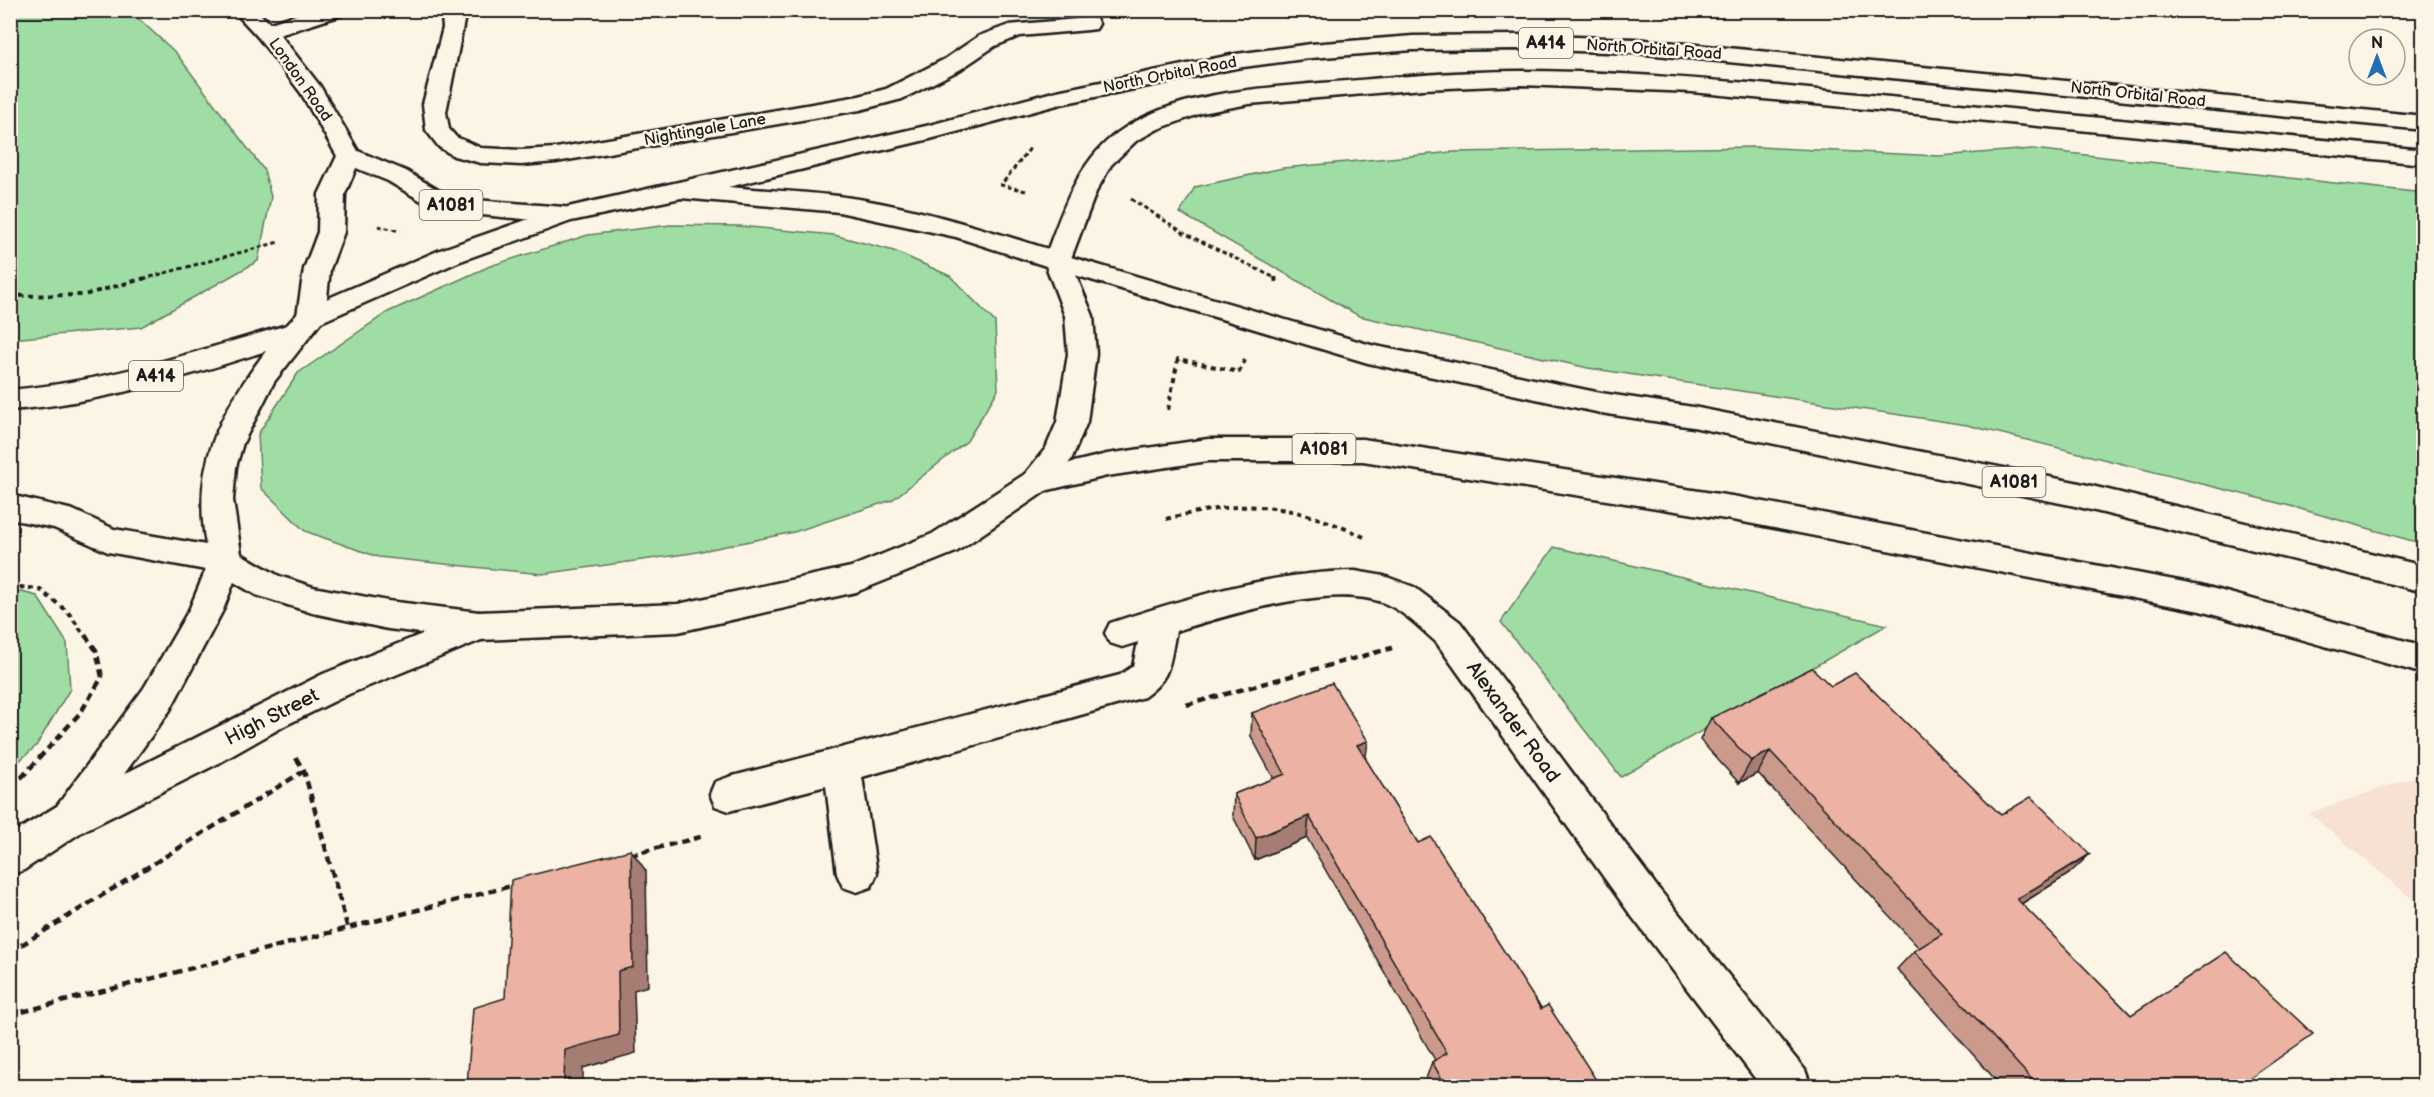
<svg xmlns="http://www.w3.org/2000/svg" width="2434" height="1097" viewBox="0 0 2434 1097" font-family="'Balsamiq Sans',sans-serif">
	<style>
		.built { fill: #f7e1d2 }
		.green { fill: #a0dda4; stroke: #5e7c60; stroke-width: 1.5 }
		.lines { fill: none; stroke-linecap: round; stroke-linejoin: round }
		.minor-casing { stroke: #1c1c1c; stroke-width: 5 }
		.major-casing { stroke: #1c1c1c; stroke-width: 5 }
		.highway-casing { stroke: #1c1c1c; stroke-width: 5 }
		.path-far2 { stroke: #1c1c1c; stroke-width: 3; stroke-dasharray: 4.5 3; stroke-linecap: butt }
		.path-far1 { stroke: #1c1c1c; stroke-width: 4; stroke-dasharray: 5 4.5; stroke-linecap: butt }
		.path { stroke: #1c1c1c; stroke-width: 4.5; stroke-dasharray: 8 5; stroke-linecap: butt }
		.minor { fill: #fcf5e5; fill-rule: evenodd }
		.major { fill: #fcf5e5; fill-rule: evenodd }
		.highway { fill: #fcf5e5; fill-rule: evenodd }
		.wall { fill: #cb9a8d; stroke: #1c1c1c; stroke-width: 1.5 }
		.shaded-wall { fill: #a57d73; stroke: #1c1c1c; stroke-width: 1.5 }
		.building { fill: #ecb3a4; stroke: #1c1c1c; stroke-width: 1.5 }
		.labels { text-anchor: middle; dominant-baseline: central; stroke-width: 5; stroke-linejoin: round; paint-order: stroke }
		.far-street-label { font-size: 16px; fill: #1c1c1c; stroke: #fcf5e5 }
		.shield { fill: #fcf5e5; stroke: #5f5d58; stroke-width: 1.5 }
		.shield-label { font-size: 18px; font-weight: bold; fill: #1c1c1c }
		.street-label { font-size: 20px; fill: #1c1c1c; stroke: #fcf5e5 }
	</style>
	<rect width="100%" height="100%" fill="#fcf5e5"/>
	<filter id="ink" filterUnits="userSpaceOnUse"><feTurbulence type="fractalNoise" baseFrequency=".0167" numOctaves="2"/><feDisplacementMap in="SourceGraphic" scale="12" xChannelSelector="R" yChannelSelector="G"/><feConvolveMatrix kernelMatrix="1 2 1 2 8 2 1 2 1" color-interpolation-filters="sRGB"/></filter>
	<g filter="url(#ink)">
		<!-- built -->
		<polygon class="built" points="2414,777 2423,780 2423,908 2309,813"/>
		<!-- green -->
		<g class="green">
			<polygon points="11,10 130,11 176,53 264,170 271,197 258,261 141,327 11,339"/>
			<polygon points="1757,147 1939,156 2033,149 2423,193 2423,544 2290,506 1967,425 1588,368 1359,316 1180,213 1195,187 1283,168 1453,152"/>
			<polygon points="670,225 739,226 834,235 894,251 950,276 995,322 998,390 967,441 892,500 794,532 692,553 542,574 378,557 305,531 261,488 258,434 298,373 388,312 490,266 588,235"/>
			<polygon points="1554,547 1887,625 1621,777 1501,622"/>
			<polygon points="10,589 37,596 67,643 70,689 36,746 11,768"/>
		</g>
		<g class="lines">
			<defs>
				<g id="minor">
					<polygon points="311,10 344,10 342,15 266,39 258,37 255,32 258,27"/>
					<polygon points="438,10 459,10 464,21 446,112 449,129 456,137 481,148 521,150 556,148 859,96 886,89 945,59 979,36 1009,25 1088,18 1096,19 1099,24 1096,29 1088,30 1020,36 995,46 961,69 902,99 860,110 556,162 521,165 481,163 454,156 439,147 426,130 423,104 443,28 442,17"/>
					<polygon points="225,548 237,552 242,561 223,610 170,710 124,774 323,674 467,616 479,612 491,616 496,626 491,636 349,694 284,726 217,764 83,831 24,870 10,875 10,835 57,806 144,688 190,608 213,552"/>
					<path d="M1355 571 1384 576 1414 587 1460 622 1658 888 1805 1070 1811 1086H1761L1630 914 1436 642C1420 628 1404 611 1384 603 1331 582 1229 615 1176 631 1169 664 1172 677 1144 697L862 777 877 874 871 887 857 892 843 887 837 874 826 786 729 811 715 806 710 794 715 782 729 777 1120 675 1133 666 1138 642 1122 647 1110 643 1105 633 1110 623C1189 597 1272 572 1355 571Z"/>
				</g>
				<g id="major">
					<polygon points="233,10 256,10 274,27 320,86 358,151 406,171 448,196 462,199 564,207 573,210 577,215 573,220 564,223 452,212 430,206 388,181 356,168 345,194 344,232 330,269 325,316 321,322 311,325 301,322 297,316 304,269 318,232 319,194 337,156 301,93 258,37"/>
					<polygon points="1057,253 1371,345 1601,393 1693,407 2075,482 2424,566 2424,592 2075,506 1693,427 1601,413 1368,363 1048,267 1044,261 1048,255"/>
					<polygon points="1208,439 1363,439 1738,497 2200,585 2424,646 2424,674 2200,611 1738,521 1363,461 1208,461 1107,476 1036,493 1025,490 1020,482 1025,474 1107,454"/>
				</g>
				<path id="highway" d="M1518 35 1635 39 2424 116V130L1635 53 1518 49 1413 50 1311 58 1236 68 1061 104 930 139 728 187C765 190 802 192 838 196 909 205 980 228 1048 249 1064 206 1080 158 1120 131 1177 92 1254 89 1321 83 1388 78 1454 71 1521 71 1597 71 1672 77 1748 83L2424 150V164L1692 92 1522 85 1423 89 1249 104 1202 113 1158 129 1136 141 1111 165 1096 192 1070 261 1093 316 1096 354 1087 422 1071 460 1047 490 956 552 856 592 678 632 479 640 388 629 313 613 256 595 217 572 108 552 54 528 10 519V495L73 510 114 529 206 545C192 465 219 414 266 351 182 378 99 403 10 410V390C107 382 195 352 287 325L301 310 440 250 555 210 926 126 1057 91 1236 54 1311 44 1413 36ZM681 198 839 212 956 237 1046 266 1065 316 1068 354 1057 422 1046 448 1025 474 932 534 851 567 678 604 479 612 388 601 313 587 279 576 241 554 233 500 236 467 243 443 274 382 321 322 458 262 571 221Z"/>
			</defs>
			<!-- minor casing -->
			<use href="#minor" class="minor-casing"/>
			<!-- major casing -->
			<use href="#major" class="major-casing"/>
			<!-- highway casing -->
			<use href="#highway" class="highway-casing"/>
			<!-- path-far2 -->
			<g class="path-far2">
				<polyline points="1026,191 1001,185 1031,147"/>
				<polyline points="1131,199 1184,233 1277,279"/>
				<polyline points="378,226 400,231"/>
				<polyline points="143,279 279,242"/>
			</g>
			<!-- path-far1 -->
			<g class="path-far1">
				<polyline points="1275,277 1276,284"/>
				<polyline points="10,296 84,295 149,277"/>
				<polyline points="1168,410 1178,359 1239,372 1245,360"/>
				<path d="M1166 519C1246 499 1289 502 1364 537"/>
				<polyline points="10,586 39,589 67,611 86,637"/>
			</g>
			<!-- path -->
			<g class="path">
				<polyline points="1186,705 1392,648"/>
				<polyline points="296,758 304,771 348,929"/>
				<polyline points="10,785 22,777 81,712 102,677 96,650 85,635"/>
				<polyline points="630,855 704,836"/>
				<polyline points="10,952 304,771"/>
				<polyline points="10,1015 515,885"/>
			</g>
			<!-- minor -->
			<use href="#minor" class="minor"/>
			<!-- major -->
			<use href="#major" class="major"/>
			<!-- highway -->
			<use href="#highway" class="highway"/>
		</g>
		<!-- wall -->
		<g class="wall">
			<polygon points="1831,686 2001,815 2069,874 2021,904 2131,1015 2239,1086 2001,1086 1897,969 1914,951 1919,948 1758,773 1739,783 1700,740 1711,718"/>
			<polygon points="1252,713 1365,758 1418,843 1600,1086 1430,1086 1426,1079 1432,1062 1435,1060 1307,838 1255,860 1233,816 1234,794 1274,779 1251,736"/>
		</g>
		<!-- shaded-wall -->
		<g class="shaded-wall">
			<polygon points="1368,741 1365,764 1357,745"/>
			<polygon points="1770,751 1758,773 1739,783 1751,761"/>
			<polygon points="1309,816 1307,838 1255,860 1256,838"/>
			<polygon points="631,850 646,871 648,986 634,990 636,1053 583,1068 583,1086 553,1086 565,1050 618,971"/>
			<polygon points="2090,854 2069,874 1997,919 2017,899"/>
		</g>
		<!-- building -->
		<g class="building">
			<polygon points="1812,668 1831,686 1855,673 2001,815 2031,797 2090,854 2017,899 2131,1015 2226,952 2313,1034 2239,1086 2038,1086 1914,951 1942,934 1770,751 1751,761 1711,718"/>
			<polygon points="1332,683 1368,741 1357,745 1418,843 1431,837 1541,1009 1548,1005 1600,1086 1446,1086 1432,1062 1447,1053 1309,816 1256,838 1234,794 1285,774 1252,713"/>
			<polygon points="631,850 633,967 618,971 619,1035 565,1050 564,1083 553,1086 467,1086 473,1008 505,998 511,880"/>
		</g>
	</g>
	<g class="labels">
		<!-- far-street labels -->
		<g class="far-street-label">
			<text transform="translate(1654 50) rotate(4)">North Orbital Road</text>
			<text transform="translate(1170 75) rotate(-11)">North Orbital Road</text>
			<text transform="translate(300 80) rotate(55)">London Road</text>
			<text transform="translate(2138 95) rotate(6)">North Orbital Road</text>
			<text transform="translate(705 130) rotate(-10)">Nightingale Lane</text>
		</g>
		<!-- shield labels -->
		<g class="shield">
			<rect x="1519" y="28" width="54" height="30" rx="4.5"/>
			<rect x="419.5" y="190" width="63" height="30" rx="4.5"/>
			<rect x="129" y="361" width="54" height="30" rx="4.5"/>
			<rect x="1292.5" y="434" width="63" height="30" rx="4.5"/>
			<rect x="1982.5" y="467" width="63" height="30" rx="4.5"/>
		</g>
		<g class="shield-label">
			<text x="1546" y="43">A414</text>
			<text x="451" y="205">A1081</text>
			<text x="156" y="376">A414</text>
			<text x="1324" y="449">A1081</text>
			<text x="2014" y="482">A1081</text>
		</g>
		<!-- street labels -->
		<g class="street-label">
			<text transform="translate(272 717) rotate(-27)">High Street</text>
			<text transform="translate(1513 722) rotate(54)">Alexander Road</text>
		</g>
	</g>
	<!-- margin -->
	<rect width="2434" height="1097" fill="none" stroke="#fcf5e5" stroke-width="36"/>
	<rect x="18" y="18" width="2398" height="1061" fill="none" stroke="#1c1c1c" stroke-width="2" filter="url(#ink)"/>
	<!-- north arrow -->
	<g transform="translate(2377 57)"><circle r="28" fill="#fcf5e5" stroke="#a29e95" stroke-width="1.5"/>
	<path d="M0-4.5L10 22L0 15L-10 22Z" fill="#1f6fb2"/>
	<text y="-9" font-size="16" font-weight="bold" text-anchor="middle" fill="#1c1c1c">N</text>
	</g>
</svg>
